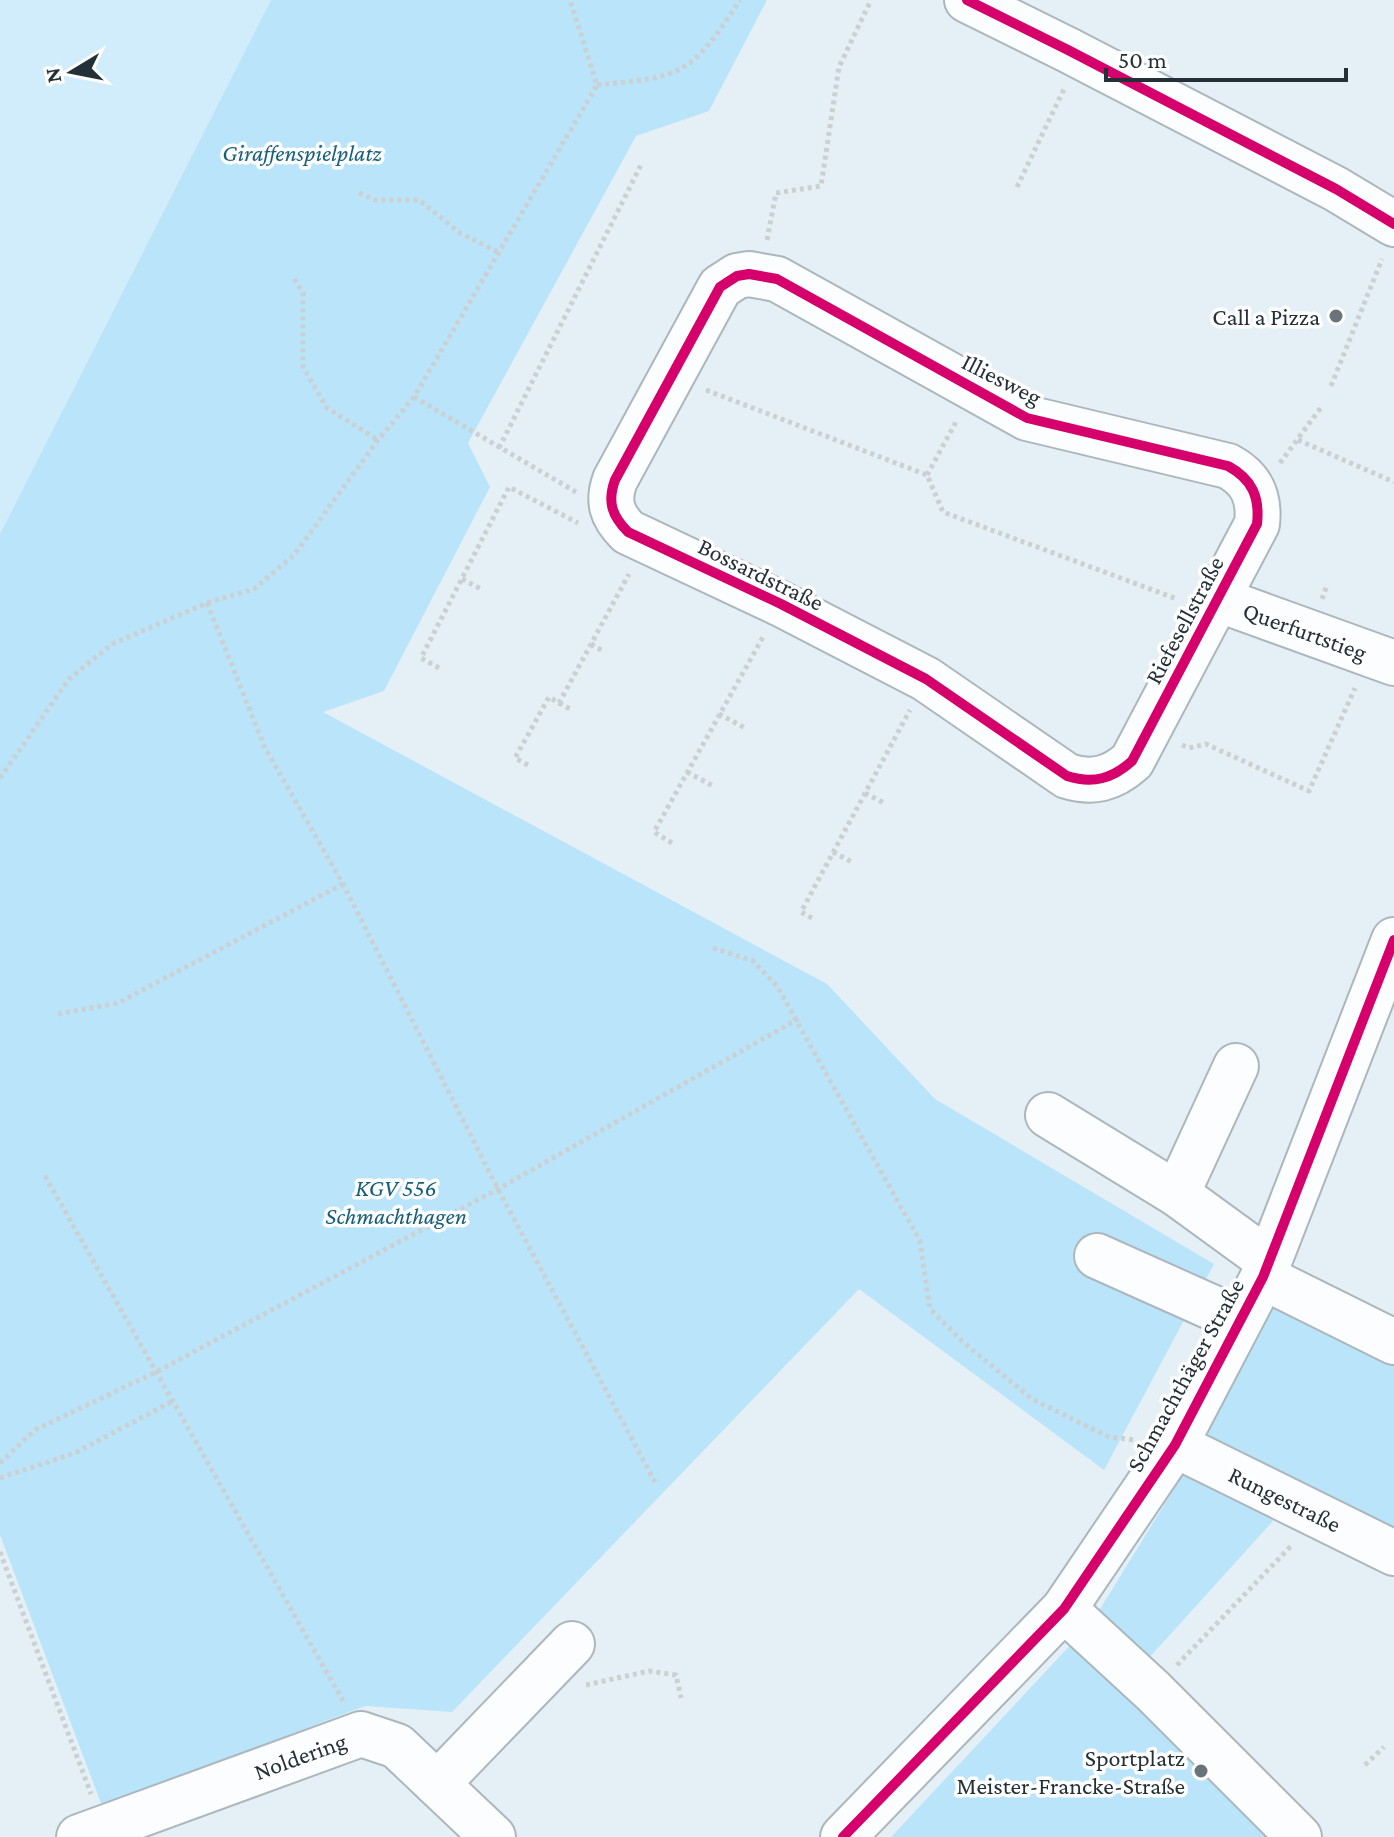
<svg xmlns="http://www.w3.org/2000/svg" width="1394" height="1837" viewBox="0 0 1394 1837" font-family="'Crimson Pro',serif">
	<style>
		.built { fill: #d1ecfb }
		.green { fill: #bae4f9 }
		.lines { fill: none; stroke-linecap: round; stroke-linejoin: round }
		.minor-casing { stroke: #acb7bd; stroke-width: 48 }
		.path { stroke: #cbd0d3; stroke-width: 5; stroke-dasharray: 4 4; stroke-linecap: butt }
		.minor { stroke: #fbfdfe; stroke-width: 44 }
		.cycleway-casing { stroke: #fff; stroke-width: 15 }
		.cycleway { stroke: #d6006c; stroke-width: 10 }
		.poi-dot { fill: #68737a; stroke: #fff; stroke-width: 3 }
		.labels { text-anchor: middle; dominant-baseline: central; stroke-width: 7; stroke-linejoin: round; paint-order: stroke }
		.park-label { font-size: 24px; font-style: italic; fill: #165e7b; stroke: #fff }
		.poi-label { font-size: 24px; fill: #243037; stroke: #fff; text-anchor: end }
		.street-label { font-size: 24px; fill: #243037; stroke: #fff }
	</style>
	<rect width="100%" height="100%" fill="#e5f0f6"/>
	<!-- built -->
	<polygon class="built" points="0,0 271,0 0,534"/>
	<!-- green -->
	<g class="green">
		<polygon points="271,0 767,0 709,111 636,136 468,443 490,487 384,691 323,712 827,984 935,1099 1214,1264 1104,1470 859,1289 452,1712 365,1706 102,1806 0,1535 0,534"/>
		<polygon points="1271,1301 1394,1354 1394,1540 1301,1490 1129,1680 1288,1837 891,1837 1092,1622 1198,1450"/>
	</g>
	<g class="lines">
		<defs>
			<g id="minor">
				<polyline points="967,0 1068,50 1336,189 1394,224"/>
				<path d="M749 274 777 279 1027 418 1228 466C1252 479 1260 497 1257 524L1132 761C1112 779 1093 784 1067 776L926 679 781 604 628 532C612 516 607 502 615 480L720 287 737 276Z"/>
				<polyline points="1217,599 1394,663"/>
				<polyline points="1048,1115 1177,1194 1269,1261"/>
				<polyline points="1177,1194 1236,1066"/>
				<polyline points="1097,1256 1240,1320"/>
				<polyline points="1263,1277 1394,1342"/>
				<polyline points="1175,1445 1394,1553"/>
				<polyline points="1064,1609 1153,1691 1299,1837"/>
				<polyline points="437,1784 572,1644"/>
				<polyline points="79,1837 361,1734 397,1746 493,1837"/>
				<polyline points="843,1837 1064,1609 1175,1445 1263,1277 1394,940"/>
			</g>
		</defs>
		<!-- minor casing -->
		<use href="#minor" class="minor-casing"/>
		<!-- path -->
		<g class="path">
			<path d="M597 85C685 77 691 74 740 0"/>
			<polyline points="1017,187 1064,89"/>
			<polyline points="359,193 375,200 419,200 460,233 498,252"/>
			<polyline points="767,240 776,193 821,186 839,67 871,0"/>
			<polyline points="294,279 303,293 303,367 327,408 378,440"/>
			<polyline points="1331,386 1382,259"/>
			<polyline points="706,390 927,475 943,512 1177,599"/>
			<polyline points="414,397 576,492"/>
			<polyline points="1298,440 1394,482"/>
			<polyline points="499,448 641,165"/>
			<polyline points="1280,463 1322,406"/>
			<polyline points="927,475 957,420"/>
			<polyline points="462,579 481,589"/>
			<polyline points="1322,599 1327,585"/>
			<polyline points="207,603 265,748 343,884 498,1189 655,1482"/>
			<polyline points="591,644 603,651"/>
			<polyline points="439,668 421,658 509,487 578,523"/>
			<polyline points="559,703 572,710"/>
			<polyline points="719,714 747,729"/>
			<polyline points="1182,745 1189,748 1206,744 1309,791 1355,688"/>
			<polyline points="528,765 515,758 549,697 559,703 629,574"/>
			<polyline points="687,772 715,787"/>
			<polyline points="0,778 69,679 112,644 207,603 254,589 294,555 378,440 414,397 597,85 570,0"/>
			<polyline points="865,793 886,804"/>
			<polyline points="672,843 654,832 763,637"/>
			<polyline points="833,852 854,863"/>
			<polyline points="812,918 801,912 910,710"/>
			<polyline points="713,948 753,961 777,986 920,1241 930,1309 963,1342 1032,1399 1109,1437 1136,1440"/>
			<polyline points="58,1014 118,1003 343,884"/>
			<polyline points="45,1176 343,1701"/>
			<polyline points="0,1463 35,1430 156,1372 498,1189 798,1019"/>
			<polyline points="0,1478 75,1453 173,1401"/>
			<polyline points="0,1552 91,1794"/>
			<polyline points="1177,1665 1292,1545"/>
			<polyline points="586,1685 649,1671 676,1675 681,1698"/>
			<polyline points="1365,1765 1384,1747"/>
		</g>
		<!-- minor -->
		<use href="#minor" class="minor"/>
		<defs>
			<g id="cycleway">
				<polyline points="967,0 1068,50 1336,189 1394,224"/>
				<path d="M749 274 777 279 1027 418 1228 466C1252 479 1260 497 1257 524L1132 761C1112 779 1093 784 1067 776L926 679 781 604 628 532C612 516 607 502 615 480L720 287 737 276Z"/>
				<polyline points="843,1837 1064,1609 1175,1445 1263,1277 1394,940"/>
			</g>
		</defs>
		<!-- cycleway casing -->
		<use href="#cycleway" class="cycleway-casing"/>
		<!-- cycleway -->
		<use href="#cycleway" class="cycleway"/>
	</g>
	<!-- markers -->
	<g class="poi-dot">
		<circle cx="1336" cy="316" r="8"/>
		<circle cx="1201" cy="1771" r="8"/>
	</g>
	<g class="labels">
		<!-- park labels -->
		<g class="park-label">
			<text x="302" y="152">Giraffenspielplatz</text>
			<text x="396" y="1187">KGV 556<tspan x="396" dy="28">Schmachthagen</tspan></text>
		</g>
		<!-- poi labels -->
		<g class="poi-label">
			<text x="1320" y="316">Call a Pizza</text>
			<text x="1185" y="1757">Sportplatz<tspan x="1185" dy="28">Meister-Francke-Straße</tspan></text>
		</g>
		<!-- street labels -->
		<g class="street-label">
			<text transform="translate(1002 379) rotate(27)">Illiesweg</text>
			<text transform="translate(761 574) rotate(26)">Bossardstraße</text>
			<text transform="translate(1184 620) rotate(-62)">Riefesellstraße</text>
			<text transform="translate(1305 631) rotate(20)">Querfurtstieg</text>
			<text transform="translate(1185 1375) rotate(-61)">Schmachthäger Straße</text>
			<text transform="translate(1285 1499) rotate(26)">Rungestraße</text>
			<text transform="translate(300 1756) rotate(-20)">Noldering</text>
		</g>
	</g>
	<!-- north arrow -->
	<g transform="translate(72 72) rotate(260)" stroke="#ffffff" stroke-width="6" paint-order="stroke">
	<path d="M0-6L14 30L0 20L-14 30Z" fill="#243037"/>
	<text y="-12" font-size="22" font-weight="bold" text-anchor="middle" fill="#243037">N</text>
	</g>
	<!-- scale -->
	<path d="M1106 68v12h240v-12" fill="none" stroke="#243037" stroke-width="4"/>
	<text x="1118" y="68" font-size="24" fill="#243037" stroke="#ffffff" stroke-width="6" paint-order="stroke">50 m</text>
</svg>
